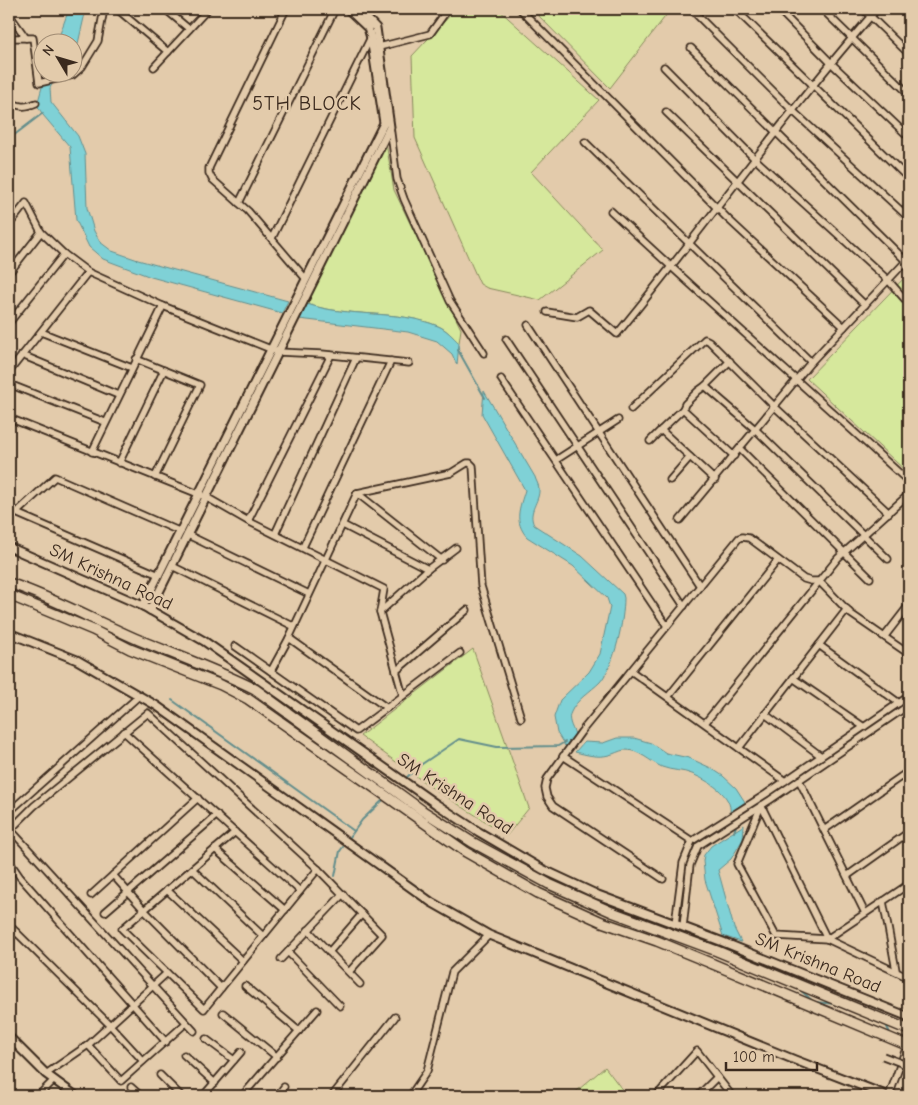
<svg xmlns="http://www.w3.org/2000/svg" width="918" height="1105" viewBox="0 0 918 1105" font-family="'Comic Neue',sans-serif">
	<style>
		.green { fill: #d6e89c; stroke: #88895d }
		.water { fill: #7fd1d6; stroke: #648e8c }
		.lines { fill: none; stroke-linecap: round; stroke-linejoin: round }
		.stream { stroke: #648e8c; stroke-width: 2 }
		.minor-casing { stroke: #3b2a1e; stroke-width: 9 }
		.tertiary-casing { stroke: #3b2a1e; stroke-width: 11 }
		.trunk-casing { stroke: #3b2a1e; stroke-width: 12 }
		.minor { stroke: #e3cbab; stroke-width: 5.5 }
		.tertiary { stroke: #e3cbab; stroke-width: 7 }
		.trunk { stroke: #e3cbab; stroke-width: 9 }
		.minor-bridge-casing { stroke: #3b2a1e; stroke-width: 9; stroke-linecap: butt }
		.trunk-bridge-casing { stroke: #3b2a1e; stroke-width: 12; stroke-linecap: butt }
		.minor-bridge { stroke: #e3cbab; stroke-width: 5.5 }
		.trunk-bridge { stroke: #e3cbab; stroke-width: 9 }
		.labels { text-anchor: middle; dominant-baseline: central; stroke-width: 5; stroke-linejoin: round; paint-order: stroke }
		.street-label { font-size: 18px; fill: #3b2a1e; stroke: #e3cbab }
		.quarter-label { font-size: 20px; letter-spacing: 1px; fill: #3b2a1e; stroke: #e3cbab }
	</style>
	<rect width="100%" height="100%" fill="#e3cbab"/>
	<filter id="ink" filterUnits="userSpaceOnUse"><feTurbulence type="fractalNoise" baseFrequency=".02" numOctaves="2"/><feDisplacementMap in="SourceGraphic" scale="10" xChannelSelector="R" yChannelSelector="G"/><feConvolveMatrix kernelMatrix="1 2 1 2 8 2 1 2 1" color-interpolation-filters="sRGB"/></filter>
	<g filter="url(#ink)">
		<!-- green -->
		<g class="green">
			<polygon points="456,9 498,9 599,100 531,172 603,250 540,300 487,288 480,284 415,138 412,56"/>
			<polygon points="532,9 671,9 610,88"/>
			<path d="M386 143 394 190 461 329 459 343C453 337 446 329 438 326 396 309 349 318 307 304Z"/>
			<polygon points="908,274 909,275 909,474 807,379"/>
			<polygon points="473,649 529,808 507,835 431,787 360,736"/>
			<polygon points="605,1067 627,1096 571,1096"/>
		</g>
		<!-- water -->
		<g class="water">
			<polygon points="69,9 86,9 77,48 73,53 72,42 57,42"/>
			<polygon points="46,73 58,73 50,88 51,102 78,136 85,154 87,208 94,231 100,242 112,251 138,260 288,301 282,313 151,277 103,259 89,247 76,220 70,147 43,115 37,105"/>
			<path d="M307 304C349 318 396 309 438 326 446 329 453 337 459 343L457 365 452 354 437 341 408 332 299 319Z"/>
			<path d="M484 391 535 477C536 481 539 485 539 489 540 502 527 511 534 525L582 556 623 594 624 598C624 620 615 665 600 682 591 691 576 700 571 712 567 719 572 727 575 734L565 746 557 733 554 717 560 700 589 672 600 654 610 607 607 598 573 566 527 537C513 521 520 507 525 490L482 414Z"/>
			<path d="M617 738H634L651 743 666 753 689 758 711 768 723 776 736 788 745 802 730 813C733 795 707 780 692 774 683 770 672 771 662 767 650 762 639 749 624 750 619 751 614 754 609 755 598 758 587 755 575 752L584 742 603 743Z"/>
			<polygon points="744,825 743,839 731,859 718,870 734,928 741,942 723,936 705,880 703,861 704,855 711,846"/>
		</g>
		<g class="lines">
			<!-- stream -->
			<g class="stream">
				<polyline points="9,139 43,113"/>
				<polyline points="458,350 485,398"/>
				<polyline points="172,700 354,831"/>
				<polyline points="405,779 419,766 459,739 497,747 558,746 565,742"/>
				<polyline points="734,832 737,823"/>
				<polyline points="350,837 362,820 384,799"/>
				<polyline points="335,876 340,851 343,847"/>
				<polyline points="744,953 747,958 758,963"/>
				<polyline points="799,989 814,1002 837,1004"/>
				<polyline points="885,1023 891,1035"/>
			</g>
			<defs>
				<g id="minor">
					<polyline points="117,9 168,52"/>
					<polyline points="165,9 189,29"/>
					<polyline points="286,9 209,168 209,173 212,179 248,211 306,279"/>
					<polyline points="520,9 727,218 844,327 909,258"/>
					<polyline points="691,9 793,111 909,218"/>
					<polyline points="735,9 909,179"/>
					<polyline points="778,9 831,63 909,137"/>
					<polyline points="822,9 909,94"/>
					<polyline points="863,9 909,54"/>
					<polyline points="907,9 909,11"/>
					<polyline points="9,14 26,38"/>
					<polyline points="9,38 33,38 39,83 73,75 82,67 98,41 104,9"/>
					<polyline points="379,47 430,34 448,9"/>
					<polyline points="691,48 909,264"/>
					<polyline points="154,67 208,9"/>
					<polyline points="664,67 755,159 888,280 909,304"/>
					<path d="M9 101C19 107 25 108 36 103"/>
					<polyline points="666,112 865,305"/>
					<polyline points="390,126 397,179 404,199 450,301 484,353"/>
					<polyline points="585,142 811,362"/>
					<polyline points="239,203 335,9"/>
					<path d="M611 211C709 303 810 391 909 482"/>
					<polyline points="9,225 26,203 41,232 64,254 88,272 163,306 278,352 322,354 409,363"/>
					<polyline points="272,238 371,37"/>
					<polyline points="9,273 41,232"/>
					<path d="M547 312 577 317 589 310 617 334C705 227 786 113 877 9"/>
					<polyline points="9,323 64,254"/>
					<polyline points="528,325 700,586"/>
					<polyline points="41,332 132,368"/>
					<polyline points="506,339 684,606"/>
					<polyline points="22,355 118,395"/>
					<polyline points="136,359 200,385 155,477"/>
					<polyline points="9,372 88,272"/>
					<polyline points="501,379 667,626"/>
					<polyline points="9,384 105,422"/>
					<polyline points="705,386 756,430 888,559"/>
					<polyline points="631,409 705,339 709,341 775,407 889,513"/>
					<polyline points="683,409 734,456"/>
					<polyline points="9,418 206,497 248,521 384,589 380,612 403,696"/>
					<polyline points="650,441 661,430"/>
					<polyline points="740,449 870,578"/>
					<polyline points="92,452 163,306"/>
					<polyline points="556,460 618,420"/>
					<polyline points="119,463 164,370"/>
					<polyline points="670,480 690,457"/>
					<polyline points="715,480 661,430 683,409 685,404 698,391 705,386 730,361"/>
					<polyline points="357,493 451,473 467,463 470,463 473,466 481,586 521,718"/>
					<polyline points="357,493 442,560"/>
					<polyline points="680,520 811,362 844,327"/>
					<polyline points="248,521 331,355"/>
					<polyline points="343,525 428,569"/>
					<polyline points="275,534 356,358"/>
					<polyline points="188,535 309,594"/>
					<polyline points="303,547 391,361"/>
					<polyline points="172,566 293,626"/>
					<polyline points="159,575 16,513 55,477 181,532"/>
					<polyline points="380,612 428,569 456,548"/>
					<polyline points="885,636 909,605"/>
					<polyline points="289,638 387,708"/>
					<polyline points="819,645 899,703"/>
					<polyline points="235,646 356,731 460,653"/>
					<polyline points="271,671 289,638 357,493"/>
					<polyline points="396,671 467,610"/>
					<polyline points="631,671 785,781"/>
					<polyline points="793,678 864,727"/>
					<polyline points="668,697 778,560"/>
					<polyline points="765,714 821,756"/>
					<polyline points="705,723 838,558 909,494"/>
					<polyline points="124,732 300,891"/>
					<polyline points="739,748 847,609"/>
					<polyline points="563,756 692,841"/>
					<polyline points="799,780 865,913"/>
					<polyline points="761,805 827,939"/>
					<polyline points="761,806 737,864 776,936 827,939 909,978"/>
					<polyline points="9,812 139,696"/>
					<polyline points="10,829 194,1031"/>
					<polyline points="824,830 909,771"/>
					<polyline points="9,831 34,806 148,713 318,869 382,935 349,972"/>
					<polyline points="235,832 122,929 204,1009 318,869"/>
					<polyline points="215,849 285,910"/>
					<polyline points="9,861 20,877 166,1042"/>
					<polyline points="192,869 263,936"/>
					<polyline points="113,875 144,910 221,988"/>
					<polyline points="847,876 909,832"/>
					<polyline points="663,879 553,806 547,797 545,788 547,779 581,732 739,538 742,537 749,538 804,579 811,581 819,581 851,614 909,654"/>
					<polyline points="167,890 243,961"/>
					<polyline points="91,895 198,798"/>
					<polyline points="883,901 896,970"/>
					<polyline points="105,912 217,815"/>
					<polyline points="675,924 683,863 692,841 766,794 909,696"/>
					<polyline points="9,925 110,1025 143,1061"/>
					<polyline points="683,927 690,865 698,846 770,800 909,705"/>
					<polyline points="308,930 360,984"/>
					<polyline points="9,939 16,932"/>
					<polyline points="827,939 909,884"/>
					<polyline points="288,952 340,1006"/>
					<polyline points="329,952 362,914"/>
					<polyline points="281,959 343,894"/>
					<polyline points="245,986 299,1031"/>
					<polyline points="223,1013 277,1057"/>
					<polyline points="206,1039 234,1060"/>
					<polyline points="88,1045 121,1081 186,1023"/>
					<polyline points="184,1055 215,1083"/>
					<polyline points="46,1074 88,1045 167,973"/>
					<polyline points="160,1075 181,1096"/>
					<polyline points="131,1087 141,1096"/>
					<polyline points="38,1096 54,1080"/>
					<polyline points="203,1096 241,1052"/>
					<polyline points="242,1096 317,1010"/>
					<polyline points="277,1096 284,1087"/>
					<polyline points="332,1096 395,1017"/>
					<polyline points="410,1096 427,1071 452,972 489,935"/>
					<polyline points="656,1096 697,1051 732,1096"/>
					<polyline points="698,1096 717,1077"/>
					<polyline points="889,1096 909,1040"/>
				</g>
				<g id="tertiary">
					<polyline points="9,547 143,606 204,641 436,804 479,832 542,869 598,895 723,942 909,1017"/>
					<polyline points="143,606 384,123 371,38 368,28 348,9"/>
					<polyline points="150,610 390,127 376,28 358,9"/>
					<polyline points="9,633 77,660 157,706 431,902 489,935 795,1060 888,1096"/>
					<polyline points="9,1037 46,1074 76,1096"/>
				</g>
				<g id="trunk">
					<path d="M9 583C54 598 95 621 139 640 178 656 217 670 255 689L423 811 472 842 549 884 612 912 717 951 909 1030"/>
					<polyline points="9,595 93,630 130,649 221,685 248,699 466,852 538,893 602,922 657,941 713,964"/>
				</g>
			</defs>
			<!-- minor casing -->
			<use href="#minor" class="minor-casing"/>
			<!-- tertiary casing -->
			<use href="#tertiary" class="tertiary-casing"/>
			<!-- trunk casing -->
			<use href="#trunk" class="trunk-casing"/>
			<!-- minor -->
			<use href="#minor" class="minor"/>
			<!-- tertiary -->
			<use href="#tertiary" class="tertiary"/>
			<!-- trunk -->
			<use href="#trunk" class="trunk"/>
			<defs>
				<polyline id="minor-bridge" points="883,1056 909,1066"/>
				<polyline id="trunk-bridge" points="713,964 909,1046"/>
			</defs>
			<!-- minor-bridge casing -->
			<use href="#minor-bridge" class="minor-bridge-casing"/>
			<!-- trunk-bridge casing -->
			<use href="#trunk-bridge" class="trunk-bridge-casing"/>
			<!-- minor-bridge -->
			<use href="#minor-bridge" class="minor-bridge"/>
			<!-- trunk-bridge -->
			<use href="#trunk-bridge" class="trunk-bridge"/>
		</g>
	</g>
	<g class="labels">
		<!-- street labels -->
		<g class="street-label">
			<text transform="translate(111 577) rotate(25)">SM Krishna Road</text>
			<text transform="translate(455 794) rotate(33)">SM Krishna Road</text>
			<text transform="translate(818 963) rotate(22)">SM Krishna Road</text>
		</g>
		<!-- quarter labels -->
		<g class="quarter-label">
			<text x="307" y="103">5TH BLOCK</text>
		</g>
	</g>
	<!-- margin -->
	<rect width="918" height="1105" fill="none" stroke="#e3cbab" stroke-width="30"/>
	<rect x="15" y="15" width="888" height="1075" fill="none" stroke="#3b2a1e" stroke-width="2" filter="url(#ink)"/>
	<!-- north arrow -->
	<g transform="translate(58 58) rotate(308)"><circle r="24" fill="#e3cbab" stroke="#a08b73"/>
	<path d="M0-4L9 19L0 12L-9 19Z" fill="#3b2a1e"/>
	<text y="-8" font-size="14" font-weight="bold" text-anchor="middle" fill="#3b2a1e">N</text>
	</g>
	<!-- scale -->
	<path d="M726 1062v8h91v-8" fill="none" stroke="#3b2a1e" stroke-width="2.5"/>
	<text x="733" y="1062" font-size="15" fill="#3b2a1e" stroke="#e3cbab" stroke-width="4" paint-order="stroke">100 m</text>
</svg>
